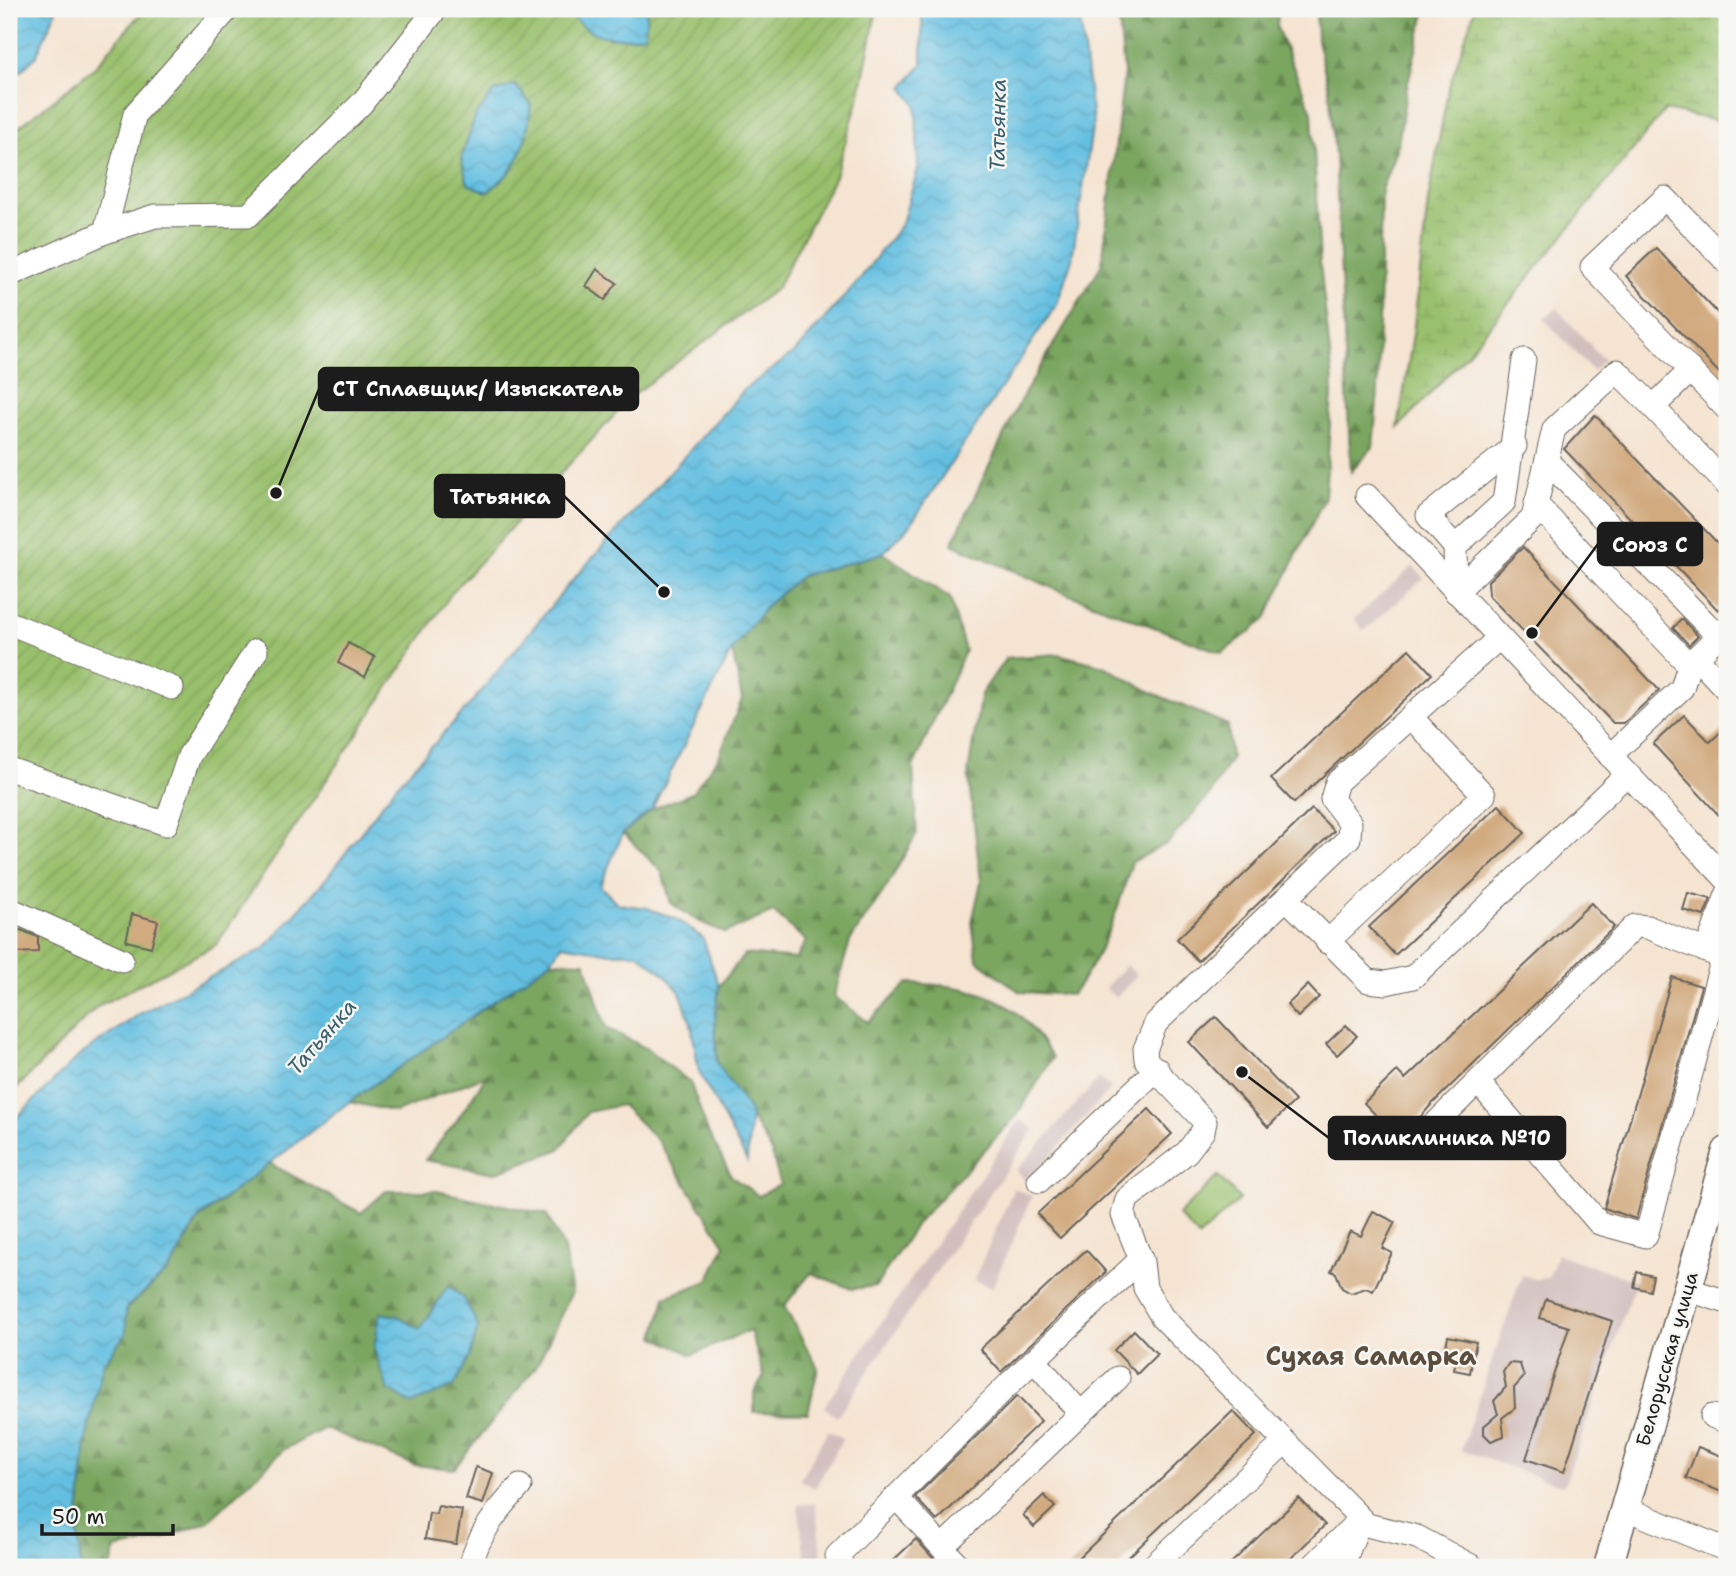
<svg xmlns="http://www.w3.org/2000/svg" width="1736" height="1576" viewBox="0 0 1736 1576" font-family="'Shantell Sans',sans-serif">
	<style>
		.industrial { fill: #d1bfbe }
		.forest { fill: url(#forest-firs); stroke: #4b613e; stroke-width: 2 }
		.wetland { fill: url(#wetland-marsh); stroke: #5a6e44; stroke-width: 2 }
		.garden { fill: url(#garden-furrows); stroke: #5a6e44; stroke-width: 2 }
		.pitch { fill: #99c06c; stroke: #5a6e44; stroke-width: 2 }
		.water { fill: url(#water-waves); stroke: #406e7e; stroke-width: 2 }
		.building { fill: #d1aa7f }
		.lines { fill: none; stroke-linecap: round; stroke-linejoin: round }
		.minor-casing { stroke: #68625b; stroke-width: 25 }
		.major-casing { stroke: #68625b; stroke-width: 31 }
		.minor { stroke: #fff; stroke-width: 23 }
		.major { stroke: #fff; stroke-width: 28 }
		.labels { text-anchor: middle; dominant-baseline: central; stroke-width: 5; stroke-linejoin: round; paint-order: stroke }
		.street-label { font-size: 19px; fill: #1c1c1c; stroke: #f6f6f2 }
		.water-label { font-size: 21px; font-style: italic; fill: #385d6b; stroke: #f6f6f2 }
		.district-label { font-size: 26px; font-weight: bold; fill: #5b4e3f; stroke: #f6f6f2 }
		.leader { fill: none; stroke: #1c1c1c; stroke-width: 2.5 }
		.callout-dot { fill: #1c1c1c; stroke: #f6f6f2; stroke-width: 2.5 }
		.callout { fill: #1c1c1c; stroke: #1c1c1c; stroke-width: 2.5 }
		.callout-label { font-size: 21px; text-anchor: middle; font-weight: bold; fill: #fff }
	</style>
	<defs>
		<pattern id="forest-firs" width="22" height="20" patternUnits="userSpaceOnUse" patternTransform="scale(1.75)"><rect width="22" height="20" fill="#7aa660"/><path d="M5 1l3.5 6h-7zM16 11l3.5 6h-7z" fill="#63864e"/></pattern>
		<pattern id="wetland-marsh" width="20" height="14" patternUnits="userSpaceOnUse" patternTransform="scale(1.75)"><rect width="20" height="14" fill="#99c06c"/><path d="M1 5h8M5 5V1M11 12h8M15 12V8" fill="none" stroke="#83a45d"/></pattern>
		<pattern id="garden-furrows" width="10" height="10" patternUnits="userSpaceOnUse" patternTransform="scale(1.75)"><rect width="10" height="10" fill="#99c06c"/><path d="M-1 1l2-2M0 10L10 0M9 11l2-2" fill="none" stroke="#83a45d"/></pattern>
		<pattern id="water-waves" width="16" height="10" patternUnits="userSpaceOnUse" patternTransform="scale(1.75)"><rect width="16" height="10" fill="#63bfe1"/><path d="M0 5q4-4 8 0t8 0" fill="none" stroke="#55a4c0"/></pattern>
	</defs>
	<rect width="100%" height="100%" fill="#f6f6f2"/>
	<filter id="ink" filterUnits="userSpaceOnUse"><feTurbulence type="fractalNoise" baseFrequency=".0143" numOctaves="2"/><feDisplacementMap in="SourceGraphic" scale="14" xChannelSelector="R" yChannelSelector="G"/><feConvolveMatrix kernelMatrix="1 2 1 2 8 2 1 2 1" color-interpolation-filters="sRGB"/></filter>
	<filter id="wash" filterUnits="userSpaceOnUse"><feTurbulence type="fractalNoise" baseFrequency=".00686" numOctaves="4" result="noise"/><feDisplacementMap in="SourceGraphic" scale="28" xChannelSelector="R" yChannelSelector="G"/><feGaussianBlur stdDeviation="1.57" result="paint"/><feColorMatrix in="noise" values="0 0 0 0 0 0 0 0 0 0 0 0 0 0 0 0 0 1.4 0 .05"/><feComposite in="paint" operator="in"/></filter>
	<g filter="url(#wash)">
		<rect width="100%" height="100%" fill="#f5e4d1"/>
		<!-- industrial -->
		<g class="industrial">
			<polygon points="1556,308 1604,360 1593,371 1544,319"/>
			<polygon points="1413,566 1424,578 1364,631 1354,619"/>
			<polygon points="1126,965 1137,975 1116,998 1105,988"/>
			<polygon points="1099,1078 1111,1088 1027,1182 1016,1171"/>
			<polygon points="1020,1119 1034,1129 837,1417 824,1407"/>
			<polygon points="1014,1188 1032,1196 992,1288 974,1280"/>
			<polygon points="1557,1254 1636,1281 1564,1486 1461,1450 1522,1275 1538,1280 1549,1277"/>
			<polygon points="828,1430 843,1438 815,1488 800,1480"/>
			<polygon points="815,1503 823,1567 806,1567 798,1505"/>
		</g>
		<!-- forest -->
		<g class="forest">
			<polygon points="1118,9 1278,9 1277,28 1312,112 1320,263 1333,381 1325,497 1265,620 1222,653 1062,592 952,544 1020,401 1102,264 1124,73"/>
			<polygon points="1316,9 1426,9 1406,91 1398,145 1381,190 1378,392 1373,447 1351,472 1335,156 1329,89 1317,40"/>
			<path d="M883 553 950 598 965 651 913 767 917 833 887 886 850 941 834 996 868 1022 908 983C947 985 987 987 1018 1014 1031 1025 1042 1043 1053 1057L1018 1114 916 1224 876 1286 852 1289 811 1273 784 1306 818 1368 808 1413 754 1412V1392L764 1376 750 1330 692 1355 655 1337 665 1297 708 1281 725 1245 658 1141 622 1105 588 1112 559 1150 494 1173 425 1160 455 1123 487 1075 396 1112 349 1102 551 961 585 962 606 1028 646 1048 690 1082 708 1132 732 1177 759 1196 780 1184 771 1150 717 1063 715 1018 719 986 745 954 796 959 806 941 773 912 725 933 698 921 671 903 662 872 623 833 652 809 692 793 719 756 742 699 732 650 767 605 801 576Z"/>
			<path d="M1058 654 1104 666 1155 694 1228 725 1231 759 1211 793 1168 843 1132 862C1117 913 1104 952 1072 995L1020 992 977 960 972 922 981 882 968 773 981 694 1006 658Z"/>
			<polygon points="269,1163 361,1213 386,1191 437,1191 546,1214 564,1248 572,1292 536,1367 454,1469 414,1465 325,1428 283,1450 209,1521 160,1540 115,1549 111,1567 80,1567 78,1528 86,1440 103,1364 126,1333 126,1309 169,1270 199,1219"/>
		</g>
		<!-- wetland -->
		<polygon class="wetland" points="1475,9 1727,9 1727,123 1665,110 1468,353 1398,428 1413,334 1428,201 1448,90"/>
		<!-- garden -->
		<polygon class="garden" points="144,9 877,9 859,98 835,176 777,288 633,395 453,591 216,945 98,1006 9,1096 9,135 95,67"/>
		<!-- pitch -->
		<polygon class="pitch" points="1218,1176 1240,1199 1199,1237 1178,1215"/>
		<!-- water -->
		<g class="water">
			<polygon points="10,9 57,9 36,57 9,82"/>
			<path d="M568 9H647L645 35C615 42 585 38 568 9Z"/>
			<polygon points="922,9 1079,9 1093,122 1072,259 1057,304 908,528 883,553 801,576 767,605 732,650 652,809 623,833 600,886 618,904 647,908 676,919 703,938 719,986 715,1018 717,1063 751,1113 747,1161 699,1072 691,1023 680,992 662,972 637,953 611,953 562,945 551,961 349,1102 199,1218 169,1270 126,1308 126,1333 103,1364 86,1440 78,1528 80,1567 9,1567 9,1125 79,1056 141,1013 264,949 325,880 396,786 474,700 570,583 745,389 795,352 859,280 902,223 918,169 916,105 903,87 922,65"/>
			<path d="M515 85 531 104C527 143 521 169 487 192L468 184 461 159 476 115 494 92Z"/>
			<polygon points="448,1286 464,1298 478,1326 470,1356 454,1386 412,1404 388,1389 374,1349 380,1313 398,1316 420,1329"/>
		</g>
		<g id="blocks">
			<!-- building -->
			<g class="building">
				<polygon points="1656,248 1727,323 1727,381 1626,276"/>
				<polygon points="597,269 617,283 605,300 586,286"/>
				<polygon points="1595,415 1727,553 1727,601 1718,610 1564,449"/>
				<polygon points="1523,547 1659,690 1624,723 1613,723 1489,596 1488,581"/>
				<polygon points="1682,619 1698,636 1689,645 1673,628"/>
				<polygon points="348,643 375,657 365,677 338,663"/>
				<polygon points="1409,649 1432,674 1294,803 1271,779"/>
				<polygon points="1684,715 1710,742 1727,726 1727,824 1653,744"/>
				<polygon points="1499,805 1525,833 1395,955 1369,927"/>
				<polygon points="1312,809 1334,831 1198,961 1177,939"/>
				<polygon points="1688,893 1711,899 1704,916 1683,910"/>
				<polygon points="1591,903 1614,927 1431,1105 1400,1140 1364,1103 1397,1071 1405,1079"/>
				<polygon points="132,914 158,921 151,947 126,941"/>
				<polygon points="12,930 21,930 38,937 38,952 12,953"/>
				<polygon points="1672,977 1701,986 1636,1219 1604,1208"/>
				<polygon points="1308,985 1319,997 1298,1017 1287,1005"/>
				<polygon points="1216,1017 1295,1101 1268,1127 1189,1042"/>
				<polygon points="1346,1025 1357,1036 1337,1055 1326,1044"/>
				<polygon points="1149,1109 1172,1134 1060,1238 1037,1214"/>
				<polygon points="1373,1211 1395,1222 1382,1248 1392,1253 1373,1291 1366,1288 1351,1293 1342,1288 1336,1273 1331,1271 1350,1231 1361,1236"/>
				<polygon points="1086,1250 1106,1272 1001,1372 980,1349"/>
				<polygon points="1637,1272 1653,1276 1650,1291 1634,1287"/>
				<polygon points="1546,1299 1612,1321 1564,1472 1526,1459 1569,1327 1540,1318"/>
				<polygon points="1134,1330 1157,1354 1137,1374 1114,1350"/>
				<polygon points="1448,1336 1476,1342 1470,1373 1454,1370 1456,1359 1444,1357"/>
				<polygon points="1509,1363 1520,1364 1524,1377 1514,1388 1515,1408 1502,1418 1504,1436 1491,1441 1484,1434 1484,1426 1498,1414 1494,1401 1506,1387 1503,1372"/>
				<polygon points="1017,1396 1041,1421 937,1521 915,1497"/>
				<polygon points="1233,1411 1256,1435 1118,1567 1069,1567"/>
				<polygon points="1698,1447 1727,1458 1727,1494 1686,1478"/>
				<polygon points="476,1467 493,1473 483,1504 466,1499"/>
				<polygon points="1044,1495 1055,1507 1034,1527 1023,1515"/>
				<polygon points="1299,1498 1325,1525 1282,1567 1227,1567"/>
				<polygon points="438,1506 462,1510 456,1544 425,1539 429,1513 436,1514"/>
				<polygon points="916,1539 941,1567 886,1567"/>
			</g>
		</g>
	</g>
	<g filter="url(#ink)">
		<use href="#blocks" fill-opacity="0" stroke="#68625b" stroke-width="2"/>
		<g class="lines">
			<defs>
				<g id="minor">
					<polyline points="105,232 135,114 228,9"/>
					<polyline points="1727,262 1665,198 1592,267 1727,409"/>
					<polyline points="9,275 105,232 155,216 249,215 362,103 436,9"/>
					<polyline points="1691,370 1653,407 1727,485"/>
					<polyline points="1547,461 1718,636"/>
					<polyline points="1367,496 1727,880"/>
					<polyline points="1536,504 1689,665"/>
					<polyline points="1455,547 1428,516 1515,446"/>
					<polyline points="1456,592 1533,518 1554,429 1617,371 1653,407"/>
					<polyline points="1456,592 1455,547 1504,502 1524,360"/>
					<polyline points="9,623 172,688"/>
					<polyline points="1696,657 1727,690"/>
					<polyline points="1610,756 1682,688 1689,665 1727,627"/>
					<polyline points="9,769 166,824 189,756 256,651"/>
					<polyline points="1287,899 1368,981 1386,983 1413,977 1627,774"/>
					<polyline points="9,909 122,960"/>
					<polyline points="1327,942 1484,795 1411,717"/>
					<polyline points="1706,951 1727,895"/>
					<polyline points="1478,1082 1599,1223 1646,1236 1723,958"/>
					<polyline points="1423,1136 1635,926 1647,927 1727,959"/>
					<polyline points="1039,1181 1157,1069"/>
					<polyline points="1686,1289 1727,1302"/>
					<polyline points="1034,1360 1081,1414"/>
					<polyline points="1712,1416 1727,1422"/>
					<polyline points="896,1497 960,1567"/>
					<polyline points="1624,1508 1727,1550"/>
					<polyline points="942,1547 1118,1378"/>
					<path d="M470 1567C479 1533 496 1512 520 1486"/>
					<polyline points="843,1567 837,1556 1012,1381 1141,1259"/>
					<polyline points="1152,1567 1285,1442"/>
					<polyline points="1312,1567 1360,1519"/>
					<polyline points="1342,1567 1357,1528"/>
					<polyline points="1473,1567 1417,1537 1367,1525 1162,1317 1145,1288 1142,1262 1123,1215 1127,1199 1187,1152 1203,1131 1205,1122 1146,1060 1145,1049 1156,1023 1349,838 1350,823 1332,799 1337,782 1499,638"/>
				</g>
				<polyline id="major" points="1608,1567 1727,1151"/>
			</defs>
			<!-- minor casing -->
			<use href="#minor" class="minor-casing"/>
			<!-- major casing -->
			<use href="#major" class="major-casing"/>
			<!-- minor -->
			<use href="#minor" class="minor"/>
			<!-- major -->
			<use href="#major" class="major"/>
		</g>
	</g>
	<g class="labels">
		<!-- street labels -->
		<g class="street-label">
			<text transform="translate(1667 1359) rotate(-74)">Белорусская улица</text>
		</g>
		<!-- water labels -->
		<g class="water-label">
			<text transform="translate(998 125) rotate(-89)">Татьянка</text>
			<text transform="translate(322 1037) rotate(-49)">Татьянка</text>
		</g>
		<!-- district labels -->
		<g class="district-label">
			<text x="1371" y="1355">Сухая Самарка</text>
		</g>
	</g>
	<!-- callouts -->
	<path class="leader" d="M276 493L319 389M664 592L564 496M1532 633L1598 544M1242 1072L1329 1138"/>
	<g class="callout-dot">
		<circle cx="276" cy="493" r="7"/>
		<circle cx="664" cy="592" r="7"/>
		<circle cx="1532" cy="633" r="7"/>
		<circle cx="1242" cy="1072" r="7"/>
	</g>
	<g class="callout">
		<rect x="319" y="368" width="319" height="42" rx="7"/>
		<rect x="435" y="475" width="129" height="42" rx="7"/>
		<rect x="1598" y="523" width="104" height="42" rx="7"/>
		<rect x="1329" y="1117" width="236" height="42" rx="7"/>
	</g>
	<g class="callout-label">
		<text x="478" y="396">СТ Сплавщик/ Изыскатель</text>
		<text x="500" y="504">Татьянка</text>
		<text x="1650" y="552">Союз С</text>
		<text x="1447" y="1145">Поликлиника №10</text>
	</g>
	<!-- margin -->
	<rect width="1736" height="1576" fill="none" stroke="#f6f6f2" stroke-width="35"/>
	<!-- scale -->
	<path d="M42 1524v10h131v-10" fill="none" stroke="#1c1c1c" stroke-width="3.5"/>
	<text x="52" y="1524" font-size="21" fill="#1c1c1c" stroke="#f6f6f2" stroke-width="5" paint-order="stroke">50 m</text>
</svg>
